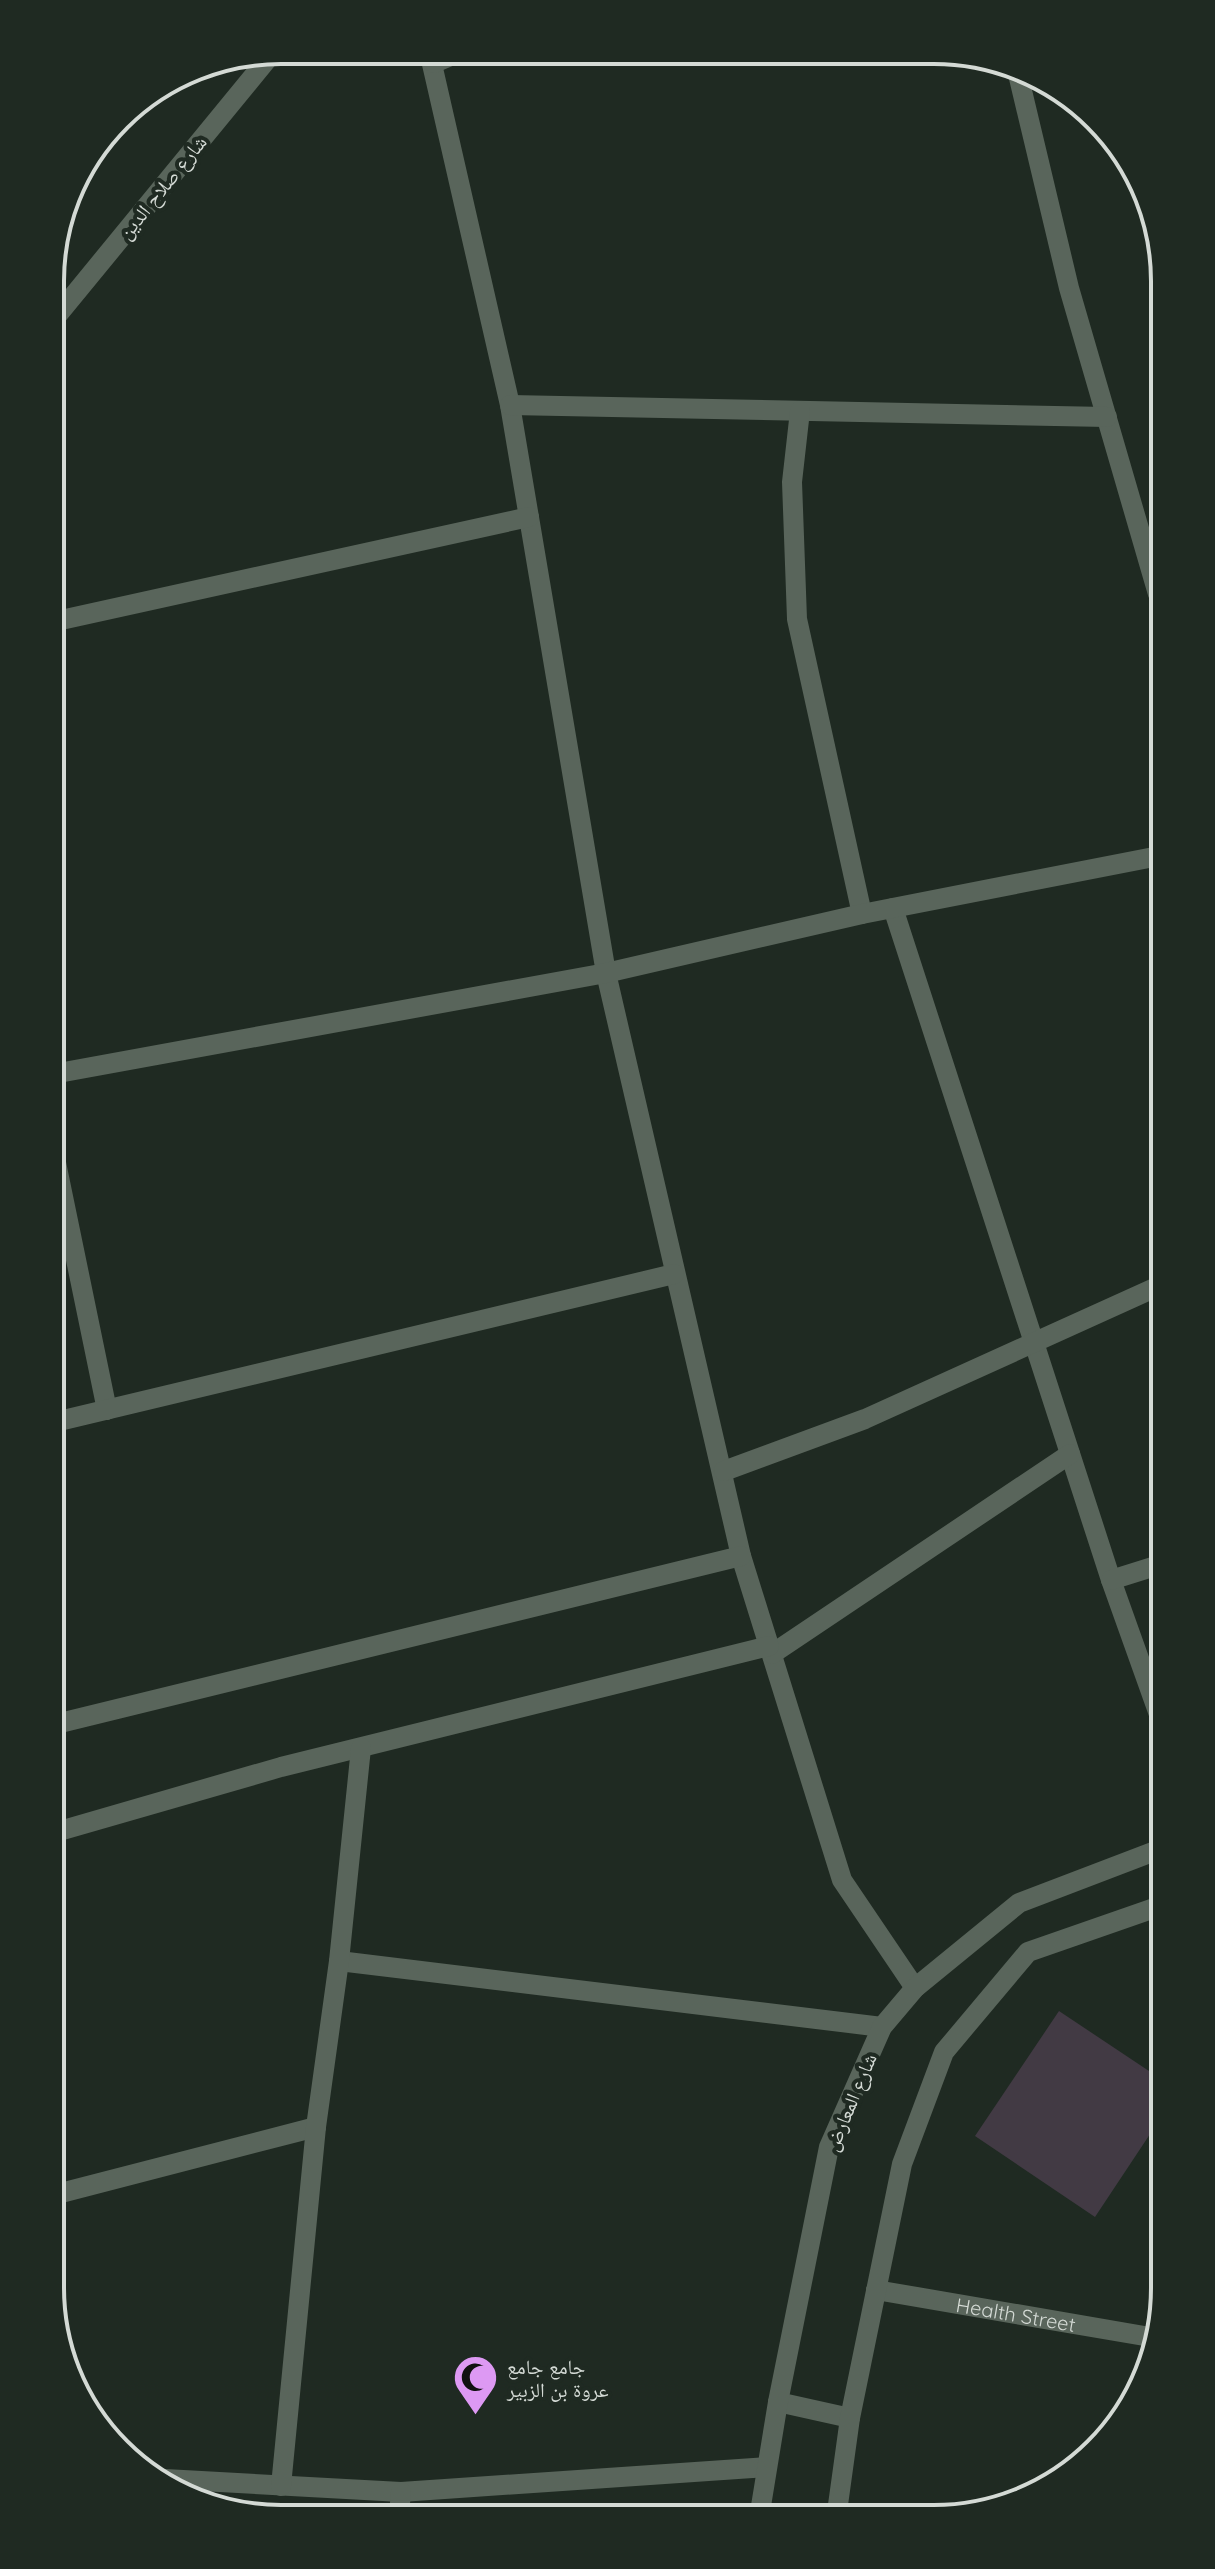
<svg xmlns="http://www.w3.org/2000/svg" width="1215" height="2569" viewBox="0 0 1215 2569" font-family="Quicksand,'Noto Naskh Arabic',sans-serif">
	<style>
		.building { fill: #423a44 }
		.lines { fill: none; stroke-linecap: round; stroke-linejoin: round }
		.minor { stroke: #59655b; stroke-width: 20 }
		.tertiary { stroke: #59655b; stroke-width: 20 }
		.labels { text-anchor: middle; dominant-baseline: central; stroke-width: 8; stroke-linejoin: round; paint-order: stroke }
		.street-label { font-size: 20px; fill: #d4dad5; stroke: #1f2a22 }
		.poi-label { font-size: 20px; fill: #d4dad5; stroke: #1f2a22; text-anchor: start }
		.rim { fill: none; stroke: #d4dad5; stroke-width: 4 }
	</style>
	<rect width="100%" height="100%" fill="#1f2a22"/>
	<!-- building -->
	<polygon class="building" points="1059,2011 1158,2077 1164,2076 1164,2113 1095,2217 975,2136"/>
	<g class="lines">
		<!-- minor -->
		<g class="minor">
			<polyline points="429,51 510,405 606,973 741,1556 842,1880 915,1988"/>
			<polyline points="434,63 462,51"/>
			<polyline points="1018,74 1069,288 1158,594"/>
			<polyline points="510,405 1107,417"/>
			<polyline points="800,411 792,482 797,619 862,914"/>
			<polyline points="52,622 529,517"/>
			<polyline points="893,908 1111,1580 1162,1723"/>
			<polyline points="53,1074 606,973 862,914 1159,856"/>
			<polyline points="54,1153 107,1410"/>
			<polyline points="55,1422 674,1274"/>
			<polyline points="724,1471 865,1419 1161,1285"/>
			<polyline points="1111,1580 1162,1564"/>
			<polyline points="772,1654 1070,1454"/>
			<polyline points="56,1724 741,1556"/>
			<polyline points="56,1832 281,1767 769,1646"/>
			<polyline points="339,1961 882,2027"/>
			<polyline points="57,2194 316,2127"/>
			<path id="s1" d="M876 2290 1156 2338"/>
			<polyline points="165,2479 401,2492 767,2467"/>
			<polyline points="281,2486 316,2127 339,1961 361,1748"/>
			<polyline points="399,2514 401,2492"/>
		</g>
		<!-- tertiary -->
		<g class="tertiary">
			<polyline points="51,323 274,51"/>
			<polyline points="778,2402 850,2418"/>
			<polyline points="760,2512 778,2402 829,2147 882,2027 915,1988 1019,1903 1163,1848"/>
			<polyline points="837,2512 850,2418 902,2164 944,2052 1028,1952 1163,1905"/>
		</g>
	</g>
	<!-- icons -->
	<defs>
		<symbol id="mosque-pin" viewBox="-11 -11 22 30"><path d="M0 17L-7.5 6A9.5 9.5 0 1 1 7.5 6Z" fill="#dd99f3" stroke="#1f2a22"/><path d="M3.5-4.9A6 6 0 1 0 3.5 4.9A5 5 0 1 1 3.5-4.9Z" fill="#111"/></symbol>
	</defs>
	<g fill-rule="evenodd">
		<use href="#mosque-pin" x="450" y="2352" width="51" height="69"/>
	</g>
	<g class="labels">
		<!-- street labels -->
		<g class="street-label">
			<text transform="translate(162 187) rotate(-51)">شارع صلاح الدين</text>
			<text transform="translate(850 2102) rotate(-67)">شارع المعارض</text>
			<text stroke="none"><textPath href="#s1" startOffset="142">Health Street</textPath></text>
		</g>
		<!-- poi labels -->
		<g class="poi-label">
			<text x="507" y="2366">جامع جامع<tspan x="507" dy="23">عروة بن الزبير</tspan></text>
		</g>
	</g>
	<!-- crop -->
	<path d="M0 0H1215V2569H0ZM281 64H934A217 217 0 0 1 1151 281V2288A217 217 0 0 1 934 2505H281A217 217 0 0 1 64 2288V281A217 217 0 0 1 281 64Z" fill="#1f2a22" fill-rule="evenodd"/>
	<path class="rim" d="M281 64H934A217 217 0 0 1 1151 281V2288A217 217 0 0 1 934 2505H281A217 217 0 0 1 64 2288V281A217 217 0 0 1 281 64Z"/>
</svg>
